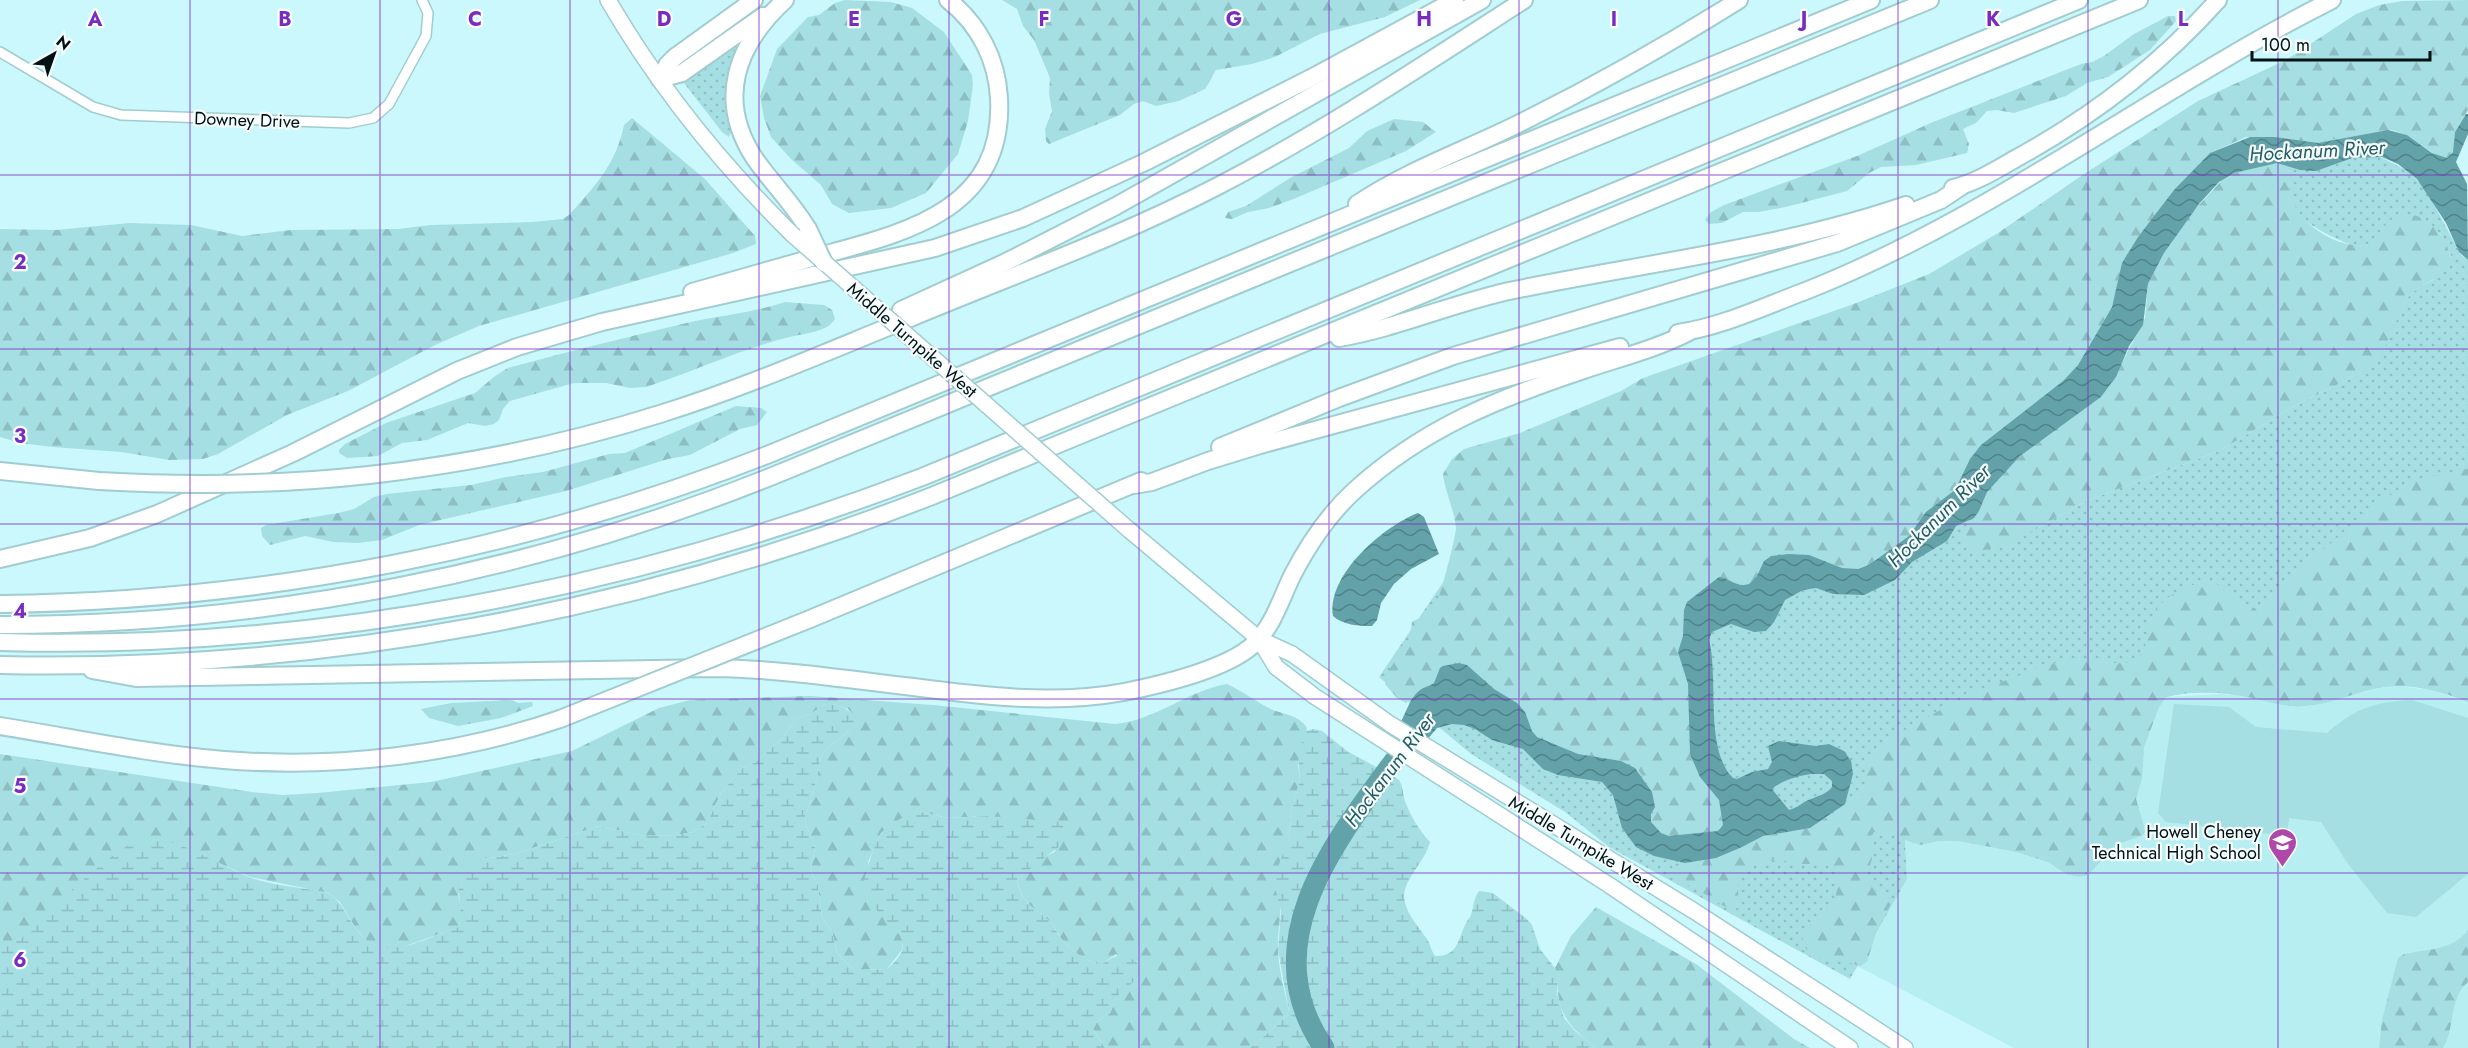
<svg xmlns="http://www.w3.org/2000/svg" width="2468" height="1048" viewBox="0 0 2468 1048" font-family="Jost,sans-serif">
	<style>
		.built { fill: #b6eef1 }
		.grass { fill: url(#grass-dots); fill-rule: evenodd }
		.forest { fill: url(#forest-firs) }
		.wetland { fill: url(#wetland-marsh) }
		.garden { fill: #a6dfe3 }
		.water { fill: url(#water-waves); fill-rule: evenodd }
		.lines { fill: none; stroke-linecap: round; stroke-linejoin: round }
		.river { stroke: #62a2a8; stroke-width: 21 }
		.street-casing { stroke: #a1ccd0; stroke-width: 12 }
		.primary-casing { stroke: #a1ccd0; stroke-width: 18 }
		.highway-casing { stroke: #a1ccd0; stroke-width: 20 }
		.street { stroke: #fff; stroke-width: 9 }
		.primary { stroke: #fff; stroke-width: 15 }
		.highway { stroke: #fff; stroke-width: 16 }
		.primary-bridge-casing { stroke: #a1ccd0; stroke-width: 18; stroke-linecap: butt }
		.highway-bridge-casing { stroke: #a1ccd0; stroke-width: 20; stroke-linecap: butt }
		.primary-bridge { stroke: #fff; stroke-width: 15 }
		.highway-bridge { stroke: #fff; stroke-width: 16 }
		.grid { fill: none; stroke: #7b2cbf; stroke-width: 1.5; stroke-opacity: 0.55 }
		.labels { text-anchor: middle; dominant-baseline: central; stroke-width: 4.5; stroke-linejoin: round; paint-order: stroke }
		.street-label { font-size: 18px; fill: #021113; stroke: #f5fdfe }
		.poi-label { font-size: 18px; fill: #021113; stroke: #f5fdfe; text-anchor: end }
		.water-label { font-size: 20px; font-style: italic; fill: #255c61; stroke: #f5fdfe }
		.grid-label { font-size: 20px; text-anchor: middle; font-weight: bold; fill: #7b2cbf; stroke: #f5fdfe; stroke-width: 4.5; stroke-linejoin: round; paint-order: stroke }
	</style>
	<defs>
		<pattern id="grass-dots" width="8" height="8" patternUnits="userSpaceOnUse" patternTransform="scale(1.5)"><rect width="8" height="8" fill="#a6dfe3"/><path d="M2 2h.1M6 6h.1" fill="none" stroke="#8dbec2" stroke-width="1.8" stroke-linecap="round"/></pattern>
		<pattern id="forest-firs" width="22" height="20" patternUnits="userSpaceOnUse" patternTransform="scale(1.5)"><rect width="22" height="20" fill="#a6dfe3"/><path d="M5 1l3.5 6h-7zM16 11l3.5 6h-7z" fill="#8dbec2"/></pattern>
		<pattern id="wetland-marsh" width="20" height="14" patternUnits="userSpaceOnUse" patternTransform="scale(1.5)"><rect width="20" height="14" fill="#a6dfe3"/><path d="M1 5h8M5 5V1M11 12h8M15 12V8" fill="none" stroke="#8dbec2"/></pattern>
		<pattern id="water-waves" width="16" height="10" patternUnits="userSpaceOnUse" patternTransform="scale(1.5)"><rect width="16" height="10" fill="#62a2a8"/><path d="M0 5q4-4 8 0t8 0" fill="none" stroke="#4f8388"/></pattern>
	</defs>
	<rect width="100%" height="100%" fill="#cbf8fc"/>
	<!-- built -->
	<polygon class="built" points="2399,686 2431,690 2468,702 2468,1048 2014,1048 1857,966 1907,879 1905,839 1920,845 1938,841 1959,841 2017,852 2048,862 2068,875 2080,877 2097,866 2109,850 2116,845 2143,835 2136,799 2142,778 2144,747 2159,707 2166,697 2221,694 2245,696 2293,706 2310,706 2382,687"/>
	<!-- grass -->
	<g class="grass">
		<polygon points="736,43 740,46 727,102 731,132 729,137 722,132 684,83 688,77"/>
		<path d="M2254 93 2408 171 2425 188 2461 255 2468 260V702C2441 691 2412 683 2383 687 2352 692 2325 708 2293 706 2278 705 2263 700 2248 697 2224 692 2191 690 2166 697L2159 707 2144 747 2142 778 2136 799 2144 827 2143 835 2116 845 2091 872 2080 877 2068 875 2048 862 2017 852 1959 841H1938L1920 845 1905 840 1907 879 1850 979 1609 847 1565 812 1471 754 1379 677 1465 550 1790 370ZM2240 107 2334 164 2289 166 2281 163 2290 171C2290 176 2289 180 2289 185 2288 213 2313 228 2335 238 2344 242 2356 248 2366 245 2376 242 2382 229 2389 222L2440 233 2451 256 2433 280 2419 287 2407 298 2396 321 2359 374 2300 403 2219 451 2086 501 2036 529 2032 427Z"/>
	</g>
	<!-- forest -->
	<g class="forest">
		<polygon points="845,0 891,2 912,8 944,32 972,75 973,85 968,121 958,154 926,193 891,208 849,213 832,204 821,185 791,159 771,137 764,118 760,96 777,49 808,17 819,15 835,3"/>
		<polygon points="1002,0 1420,0 1385,17 1320,34 1275,57 1252,64 1216,70 1205,89 1179,101 1156,106 1143,101 1134,104 1120,115 1049,144 1046,141 1045,129 1052,111 1049,94 1050,78 1034,40 1023,26 1017,9"/>
		<path d="M2468 0V110L2455 132 2454 148 2451 156 2447 158 2439 157 2407 135 2392 130 2364 136 2334 139 2318 143 2283 138 2246 137 2210 153 2174 190 2138 237 2122 263 2112 307 2078 365 2063 381 1981 445 1970 459 1955 490 1926 512 1909 536 1869 565 1858 569 1842 568 1809 555 1779 554 1764 561 1757 576 1748 585C1736 588 1730 579 1719 577L1687 602 1684 610 1683 636 1678 648 1688 684 1690 754 1700 777 1719 800 1723 825 1718 831 1669 836 1661 833 1651 822C1651 817 1653 814 1654 809 1655 795 1646 778 1636 768 1625 759 1609 760 1596 758 1577 755 1552 748 1536 736 1527 729 1529 716 1522 708 1518 703 1463 664 1459 663 1438 660 1442 673 1434 683L1419 690 1406 703 1397 698 1385 684 1387 673 1410 639 1412 622C1420 617 1429 616 1435 608 1439 602 1457 533 1456 527 1454 509 1445 492 1443 474L1452 459 1464 449 1520 433 1621 391 1643 378 1851 305 1929 274 1998 233 2084 174 2198 101 2286 60 2356 14 2379 5 2402 1Z"/>
		<polygon points="2168,16 2175,16 2176,21 2150,50 2108,77 2087,83 2066,96 2014,113 1996,110 1987,111 1976,123 1963,129 1969,144 1967,153 1916,165 1881,167 1869,173 1847,191 1786,207 1759,212 1743,212 1722,223 1709,224 1705,220 1711,212 1724,205 1857,156 1933,122 2081,64 2092,62 2104,56 2134,34"/>
		<path d="M632 118 705 179 755 236 756 244 733 253 479 326 435 345 348 391 287 415 218 454 203 459 169 460 121 452 53 447 20 443 0 437V229L56 230 129 223 191 225 242 236 291 230 398 229 431 225 533 222 563 219 569 215C596 185 616 164 624 125Z"/>
		<polygon points="1394,119 1423,122 1436,132 1406,151 1296,198 1269,208 1248,212 1232,219 1225,218 1228,212 1246,206 1290,178 1349,148 1367,131"/>
		<path d="M2273 163H2281L2289 169C2292 177 2288 185 2290 193 2297 223 2336 249 2367 245 2378 238 2383 224 2394 218 2422 203 2451 239 2451 264L2440 276 2419 287 2407 298 2383 351 2359 374 2300 403 2219 451 2086 501 2011 543 1977 552 1960 541V537L1979 511 1987 492 2002 473 2033 445 2101 397 2111 384 2145 318 2148 284 2164 253 2189 216 2223 179 2234 173Z"/>
		<path d="M785 302 824 305 832 310 835 319C827 332 807 333 794 336 742 348 695 371 646 387L630 388 606 383H574L510 401 503 409 499 420 494 424 485 426 468 423 427 440 402 443 378 456 347 458 339 453V450L345 444 386 423 475 393 495 376 508 368C570 351 632 336 695 321 725 315 755 312 785 302Z"/>
		<polygon points="736,406 761,408 767,412 757,425 740,429 690,455 668,459 566,491 419,525 382,540 358,543 333,542 305,536 270,545 262,536 261,528 266,525 338,513 354,509 374,497 387,494 471,485 506,477 543,472 609,454 625,453"/>
		<path d="M2468 468V702C2441 691 2412 683 2383 687 2352 692 2325 708 2293 706 2278 705 2263 700 2248 697 2224 692 2191 690 2166 697L2159 707 2144 747 2142 778 2136 799 2145 831 2143 835C2132 840 2120 841 2111 848 2101 857 2096 869 2084 876L2068 875 2048 862 2017 852 1959 841H1938L1920 845 1894 833 1874 832C1868 841 1872 846 1872 856 1872 866 1863 874 1870 884 1875 894 1887 892 1891 904L1877 930 1867 962 1860 966 1844 961 1829 962 1811 953 1802 945C1803 913 1847 918 1835 871L1825 864H1799L1775 859 1746 867C1730 885 1744 899 1736 909 1721 908 1713 898 1700 891 1691 886 1682 883 1673 877V869L1676 864 1716 858 1742 847 1763 836 1810 828 1863 794 1868 783 1864 759C1912 722 1964 695 2020 675 2030 671 2040 666 2050 664 2062 661 2075 659 2087 659 2102 660 2123 668 2136 659 2150 650 2146 627 2154 613 2166 594 2195 578 2217 584L2247 612C2270 603 2286 582 2305 566 2337 538 2369 508 2406 485 2426 473 2448 477 2468 468Z"/>
		<path d="M1227 684C1242 691 1255 701 1269 708 1282 715 1299 714 1307 728L1298 764 1300 780 1291 813 1289 839 1275 887C1286 909 1276 928 1278 951 1279 971 1285 992 1289 1012L1278 1024 1250 1048H1105L1093 1029 1097 1022 1110 1013 1120 991 1140 977 1116 954 1102 964C1087 963 1069 949 1060 937 1058 933 1056 929 1053 925 1037 907 1022 908 1017 879L1041 859 1056 851 988 816 948 818 916 811 881 833 868 862 876 908 894 925 903 941 902 950 887 969 854 970 837 953 832 931 822 918 818 886 811 871 815 847 813 840 806 826 805 817 815 787 821 757 825 750 850 730 854 715 848 709 833 704H825L811 714 796 719 782 738 756 762 741 769 721 793 707 823 693 832 676 835 644 836 599 826 515 854 483 859 458 894 462 911 459 927 397 949 382 948 367 941 356 929 340 902 328 893 250 877 221 864 157 840 101 866 21 939 5 943 0 937V754L252 792 283 795 317 793 431 782 572 751 659 708 690 700 811 696 933 705 1115 724C1157 720 1186 691 1227 684Z"/>
		<polygon points="512,700 518,703 532,702 533,706 501,718 458,726 429,718 421,709 451,703"/>
		<path d="M1596 907 1696 964 1794 1039 1810 1048H1596C1576 1032 1559 1018 1558 991 1557 983 1558 976 1555 968L1571 936Z"/>
		<path d="M2468 930V982C2449 997 2455 1029 2443 1048H2379L2382 1020 2398 958 2404 954C2427 949 2452 951 2468 930Z"/>
	</g>
	<!-- wetland -->
	<g class="wetland">
		<path d="M825 704C836 703 846 708 854 715L855 723 850 730 825 750 821 757 815 787 805 817 806 826 813 840 815 847 811 871 818 886 822 918 832 931 837 953 854 970 887 969C921 940 893 931 875 908 870 901 867 893 863 887 866 872 875 837 886 828 895 821 906 816 916 811L948 818 988 816 1061 822 1064 829 1061 845 1017 879C1021 907 1037 907 1053 925 1056 929 1057 933 1060 937 1069 949 1087 963 1102 964 1121 951 1127 952 1143 969L1140 977 1120 992 1110 1013 1097 1022 1093 1029 1105 1048H0V937L5 942 21 939C38 920 121 841 143 839 176 836 219 865 249 877 267 884 288 886 307 889 314 890 323 891 329 894 343 902 347 917 356 929 384 967 425 937 459 927 463 910 458 895 458 878L469 866 483 859 515 854 599 826 644 836 676 835 693 832 707 823 721 793 741 769 756 762 782 738 796 719 811 714Z"/>
		<path d="M1314 729 1322 731 1347 751 1398 779C1404 787 1402 792 1405 801 1411 817 1419 830 1430 842 1426 858 1414 869 1407 884 1397 904 1416 923 1427 939 1430 944 1431 950 1435 956 1458 957 1458 939 1466 923 1467 920 1470 918 1471 915 1474 906 1473 900 1479 891L1493 893 1527 919 1532 925 1540 949 1555 968 1558 976 1557 993 1564 1018 1575 1031 1596 1048H1250L1278 1024 1289 1012 1278 950 1281 911 1273 879 1289 839 1291 813 1300 780 1298 755 1306 731Z"/>
	</g>
	<!-- garden -->
	<path class="garden" d="M2412 700 2468 718V874L2416 917 2387 913 2348 864 2321 822 2289 818 2287 836 2166 822 2158 813 2174 704 2229 707 2256 727 2327 733C2356 708 2374 702 2412 700Z"/>
	<!-- water -->
	<g class="water">
		<path d="M2466 114H2468V134L2456 162 2467 184 2468 260 2459 252 2446 223 2417 179 2398 164 2382 157 2352 158 2316 171 2300 170 2277 163 2234 173 2219 182 2199 204 2164 253 2148 284 2143 325 2129 346 2116 377 2101 397 2020 456 1987 492 1979 511 1974 518 1956 526 1947 541 1912 562 1895 580 1864 595 1833 594 1816 588 1803 590 1785 600 1774 622 1766 631 1754 632 1731 624 1712 632 1709 640C1719 678 1704 749 1733 778L1737 779 1752 772 1768 769 1772 762 1768 746 1779 741 1816 746 1829 744 1844 751 1851 761 1853 774 1845 804 1810 828 1763 836 1742 847 1716 858 1685 863 1654 856 1636 847 1622 828 1613 795 1602 782 1558 775 1543 769 1523 749 1492 740 1475 729 1464 725 1452 724 1437 728 1426 741 1397 728C1406 716 1408 699 1420 690 1424 687 1430 686 1434 683L1440 668 1443 666 1459 663 1467 665 1494 689 1517 703 1525 712 1532 731 1537 737 1578 754 1621 761 1635 768 1652 792 1655 807 1651 814V822L1661 833 1669 836 1718 831 1723 825 1719 800 1700 777 1690 754 1688 684 1678 652 1683 636 1684 610 1687 602 1719 577C1730 578 1736 588 1749 584L1757 576 1764 561 1771 556 1788 554 1809 555 1842 568 1858 569 1869 565 1909 536 1926 512 1955 490 1970 459 1981 445 2063 381 2078 365 2112 307 2122 263 2138 237 2174 190 2210 153 2250 137H2275L2318 143 2388 130 2407 135 2432 153 2447 158 2453 152 2455 132ZM1811 774H1824L1832 781V787C1825 795 1820 795 1811 799 1802 802 1798 808 1789 810L1772 789C1782 780 1798 776 1811 774Z"/>
		<path d="M1418 513 1424 517 1439 554 1411 569 1394 584 1381 603 1377 620 1372 626C1359 626 1342 625 1333 616 1327 574 1384 526 1418 513Z"/>
	</g>
	<g class="lines">
		<!-- river -->
		<path class="river" d="M1324 1048C1246 934 1350 824 1414 734"/>
		<defs>
			<polyline id="street" points="0,52 93,107 121,115 349,123 373,118 389,104 426,36 428,13 422,0"/>
			<g id="primary">
				<path d="M608 0C658 86 721 164 792 234"/>
				<polyline points="1128,529 1259,639 1292,654 1390,724 1694,911 1905,1048"/>
				<polyline points="1259,639 1276,667 1314,696 1609,885 1850,1048"/>
			</g>
			<g id="highway">
				<path d="M785 0C736 45 716 100 755 159 772 183 793 204 808 229"/>
				<polyline points="660,79 682,73 763,16"/>
				<polyline points="660,79 667,65 675,57 754,0"/>
				<path d="M1953 188C1975 183 1996 170 2015 159 2090 118 2161 64 2218 0"/>
				<path d="M1357 204C1406 171 1463 151 1516 125 1593 87 1667 45 1739 0"/>
				<path d="M692 292C734 280 777 268 819 256 904 233 1005 211 999 98 997 60 979 24 948 0"/>
				<polyline points="901,310 1006,262 1116,206 1482,0"/>
				<path d="M1678 333C1720 327 1763 307 1803 292 1992 218 2152 91 2332 0"/>
				<path d="M1339 338C1398 328 1455 302 1514 290 1645 263 1780 248 1906 205"/>
				<polyline points="1220,447 1339,398 1453,356 1837,243 1941,200 1962,186"/>
				<polyline points="0,471 99,481"/>
				<path d="M369 475C467 464 565 444 660 414 744 388 826 352 908 319 1011 276 1117 238 1216 187 1323 132 1423 65 1524 0"/>
				<polyline points="1134,485 1152,482 1208,461 1260,445 1620,347"/>
				<polyline points="0,559 90,538 157,514 293,453 457,371 517,347 602,322 935,248 1023,218 1145,162 1311,78 1455,0"/>
				<path d="M0 604C265 601 526 550 772 453L1871 0"/>
				<polyline points="810,619 1141,481"/>
				<path d="M0 625C266 625 534 573 780 473L1930 0"/>
				<path d="M0 642C315 651 629 589 922 477L2079 0"/>
				<path d="M0 665C318 672 636 612 932 496L2139 0"/>
				<path d="M92 670 136 678 713 668C780 669 846 679 913 687 983 696 1054 705 1124 692 1159 685 1228 669 1254 644 1273 626 1281 599 1292 576 1308 545 1328 515 1354 491 1423 428 1497 399 1584 370 1619 358 1656 349 1689 332"/>
				<path d="M0 726C75 738 149 754 224 760 336 769 455 755 560 719"/>
			</g>
		</defs>
		<!-- street casing -->
		<use href="#street" class="street-casing"/>
		<!-- primary casing -->
		<use href="#primary" class="primary-casing"/>
		<!-- highway casing -->
		<use href="#highway" class="highway-casing"/>
		<!-- street -->
		<use href="#street" class="street"/>
		<!-- primary -->
		<use href="#primary" class="primary"/>
		<!-- highway -->
		<use href="#highway" class="highway"/>
		<defs>
			<polyline id="primary-bridge" points="792,234 1128,529"/>
			<g id="highway-bridge">
				<polyline points="808,229 824,263"/>
				<path d="M99 481C189 486 279 485 369 475"/>
				<polyline points="560,719 810,619"/>
			</g>
		</defs>
		<!-- primary-bridge casing -->
		<use href="#primary-bridge" class="primary-bridge-casing"/>
		<!-- highway-bridge casing -->
		<use href="#highway-bridge" class="highway-bridge-casing"/>
		<!-- primary-bridge -->
		<use href="#primary-bridge" class="primary-bridge"/>
		<!-- highway-bridge -->
		<use href="#highway-bridge" class="highway-bridge"/>
	</g>
	<!-- grid -->
	<path class="grid" d="M190 0V1048M380 0V1048M570 0V1048M759 0V1048M949 0V1048M1139 0V1048M1329 0V1048M1519 0V1048M1709 0V1048M1898 0V1048M2088 0V1048M2278 0V1048M0 175H2468M0 349H2468M0 524H2468M0 699H2468M0 873H2468"/>
	<!-- icons -->
	<defs>
		<symbol id="school-pin" viewBox="-11 -11 22 30"><path d="M0 17L-7.5 6A9.5 9.5 0 1 1 7.5 6Z" fill="#ae48ab" stroke="#f5fdfe"/><path d="M0-5L7-2L0 1L-7-2ZM-4 1L0 2.5L4 1V4Q0 6-4 4Z" fill="#fff"/></symbol>
	</defs>
	<g fill-rule="evenodd">
		<use href="#school-pin" x="2266" y="826" width="33" height="45"/>
	</g>
	<g class="labels">
		<!-- street labels -->
		<g class="street-label">
			<text transform="translate(247 120) rotate(2)">Downey Drive</text>
			<text transform="translate(912 340) rotate(41)">Middle Turnpike West</text>
			<text transform="translate(1581 843) rotate(31)">Middle Turnpike West</text>
		</g>
		<!-- poi labels -->
		<g class="poi-label">
			<text x="2261" y="832">Howell Cheney<tspan x="2261" dy="21">Technical High School</tspan></text>
		</g>
		<!-- water labels -->
		<g class="water-label">
			<text transform="translate(2317 151) rotate(-3)">Hockanum River</text>
			<text transform="translate(1939 516) rotate(-45)">Hockanum River</text>
			<text transform="translate(1390 770) rotate(-53)">Hockanum River</text>
		</g>
	</g>
	<g class="grid-label">
		<text x="95" y="26">A</text>
		<text x="285" y="26">B</text>
		<text x="475" y="26">C</text>
		<text x="664" y="26">D</text>
		<text x="854" y="26">E</text>
		<text x="1044" y="26">F</text>
		<text x="1234" y="26">G</text>
		<text x="1424" y="26">H</text>
		<text x="1614" y="26">I</text>
		<text x="1804" y="26">J</text>
		<text x="1993" y="26">K</text>
		<text x="2183" y="26">L</text>
		<text x="20" y="269">2</text>
		<text x="20" y="443">3</text>
		<text x="20" y="618">4</text>
		<text x="20" y="793">5</text>
		<text x="20" y="967">6</text>
	</g>
	<!-- north arrow -->
	<g transform="translate(54 54) rotate(40)" stroke="#f5fdfe" stroke-width="4.5" paint-order="stroke">
	<path d="M0-4.5L10 22L0 15L-10 22Z" fill="#021113"/>
	<text y="-9" font-size="16" font-weight="bold" text-anchor="middle" fill="#021113">N</text>
	</g>
	<!-- scale -->
	<path d="M2252 51v9h178v-9" fill="none" stroke="#021113" stroke-width="3"/>
	<text x="2261" y="51" font-size="18" fill="#021113" stroke="#f5fdfe" stroke-width="4.5" paint-order="stroke">100 m</text>
</svg>
